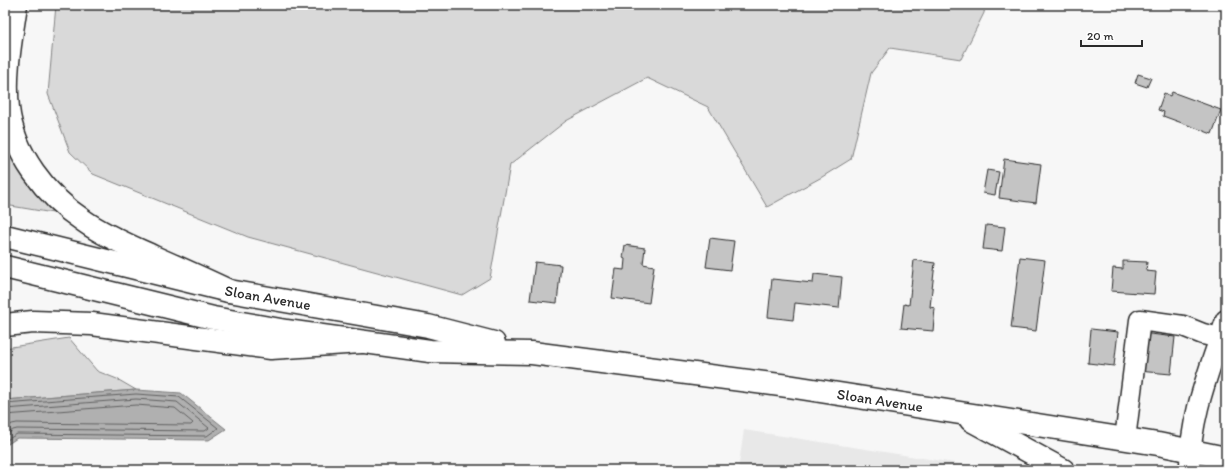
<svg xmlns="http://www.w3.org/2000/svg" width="1231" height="475" viewBox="0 0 1231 475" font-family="Itim,sans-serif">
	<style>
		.built { fill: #e8e8e8 }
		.green { fill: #d9d9d9; stroke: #828282 }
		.water { fill: #b0b0b0; stroke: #7b7b7b }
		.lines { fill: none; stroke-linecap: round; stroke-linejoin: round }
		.shore { stroke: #606060; stroke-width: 1 }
		.building { fill: #c4c4c4; stroke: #2b2b2b }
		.minor-casing { stroke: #2b2b2b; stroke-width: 23 }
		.major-casing { stroke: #2b2b2b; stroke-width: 25 }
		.highway-casing { stroke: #2b2b2b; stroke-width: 25 }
		.minor { stroke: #fff; stroke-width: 20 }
		.major { stroke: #fff; stroke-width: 22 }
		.highway { stroke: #fff; stroke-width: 22 }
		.labels { text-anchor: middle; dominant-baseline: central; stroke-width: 3; stroke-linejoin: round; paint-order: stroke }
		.street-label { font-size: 15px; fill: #2b2b2b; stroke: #fff }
	</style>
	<rect width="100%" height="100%" fill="#f7f7f7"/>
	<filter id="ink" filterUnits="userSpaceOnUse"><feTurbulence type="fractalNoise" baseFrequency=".025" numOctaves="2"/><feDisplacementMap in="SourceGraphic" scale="8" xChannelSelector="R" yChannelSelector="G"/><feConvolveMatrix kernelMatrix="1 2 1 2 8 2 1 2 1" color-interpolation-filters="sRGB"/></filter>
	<g filter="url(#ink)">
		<!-- built -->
		<polygon class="built" points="744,430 999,470 738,470"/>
		<!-- green -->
		<g class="green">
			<polygon points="56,5 985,5 984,13 961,59 890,48 871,73 851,159 822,177 767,207 708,107 647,78 566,121 510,165 490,278 462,295 248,237 93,174 70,152 48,94"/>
			<polygon points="5,147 53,213 5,205"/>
			<polygon points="69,338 97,371 117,379 136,390 5,400 5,348"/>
		</g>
		<!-- water -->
		<polygon class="water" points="136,390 181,393 226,429 209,440 17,438 5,446 5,400"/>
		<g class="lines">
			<!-- shore -->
			<g class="shore">
				<polyline points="5,404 136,394 179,397 218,428 207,436 17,434 5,441"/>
				<polyline points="5,409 136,399 177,402 209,428 205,431 17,429 13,430 5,435"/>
				<polyline points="5,415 136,405 175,408 193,423 191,425 17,423 12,424 5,428"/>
			</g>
		</g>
		<!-- building -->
		<g class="building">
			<polygon points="1138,74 1151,78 1147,87 1135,83"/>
			<polygon points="1172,92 1221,110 1212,134 1163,116 1164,112 1158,110 1164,93 1170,96"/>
			<polygon points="1004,159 1041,164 1036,203 999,198"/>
			<polygon points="987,170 999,172 995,195 983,193"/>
			<polygon points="986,225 1005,227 1002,251 983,249"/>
			<polygon points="710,238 734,241 730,270 706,267"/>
			<polygon points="625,245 645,248 643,264 654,266 649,303 612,298 616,269 624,270 625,259 623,258"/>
			<polygon points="1020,257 1045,260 1036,331 1011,328"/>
			<polygon points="914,260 935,263 930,307 935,308 933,331 901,328 904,304 909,305"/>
			<polygon points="1123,261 1147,262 1146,271 1156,272 1154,294 1111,291 1113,268 1123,269"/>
			<polygon points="535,262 561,265 557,303 530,300"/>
			<polygon points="814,274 842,277 839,308 795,303 793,320 768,317 772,279 813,283"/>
			<polygon points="1091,329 1118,332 1114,366 1088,363"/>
			<polygon points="1142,333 1175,337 1171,374 1138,371"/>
		</g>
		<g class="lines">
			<defs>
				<g id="minor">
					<polyline points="1125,439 1140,320 1183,326 1203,334 1220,338"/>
					<path d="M1190 470C1189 418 1210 369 1226 320"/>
				</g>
				<g id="major">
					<path id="s1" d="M5 236 229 291 428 326 494 343"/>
					<path id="s2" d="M5 267 213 318 286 331 430 351 532 353 788 386 1158 444 1226 458"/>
					<polyline points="971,420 1063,470"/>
				</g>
				<g id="highway">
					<path d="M16 5C11 39 4 73 8 108 13 153 46 196 84 221 105 236 130 246 154 257 179 268 204 279 229 291"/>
					<polyline points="5,325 33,322 92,324 271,348 361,342"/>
				</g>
			</defs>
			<!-- minor casing -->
			<use href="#minor" class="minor-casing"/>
			<!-- major casing -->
			<use href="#major" class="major-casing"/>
			<!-- highway casing -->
			<use href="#highway" class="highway-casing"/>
			<!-- minor -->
			<use href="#minor" class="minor"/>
			<!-- major -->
			<use href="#major" class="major"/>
			<!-- highway -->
			<use href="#highway" class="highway"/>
		</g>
	</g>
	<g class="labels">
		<!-- street labels -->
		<g class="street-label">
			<text stroke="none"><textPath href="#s1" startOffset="270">Sloan Avenue</textPath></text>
			<text stroke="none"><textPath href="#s2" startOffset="887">Sloan Avenue</textPath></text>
		</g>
	</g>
	<!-- margin -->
	<rect width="1231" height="475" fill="none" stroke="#fff" stroke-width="20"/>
	<rect x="10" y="10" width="1211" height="455" fill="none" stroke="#2b2b2b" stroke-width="1.5" filter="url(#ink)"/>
	<!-- scale -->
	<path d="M1081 40v6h61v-6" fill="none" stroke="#2b2b2b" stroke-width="2"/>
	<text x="1087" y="40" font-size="12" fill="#2b2b2b" stroke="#ffffff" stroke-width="3" paint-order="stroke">20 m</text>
</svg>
